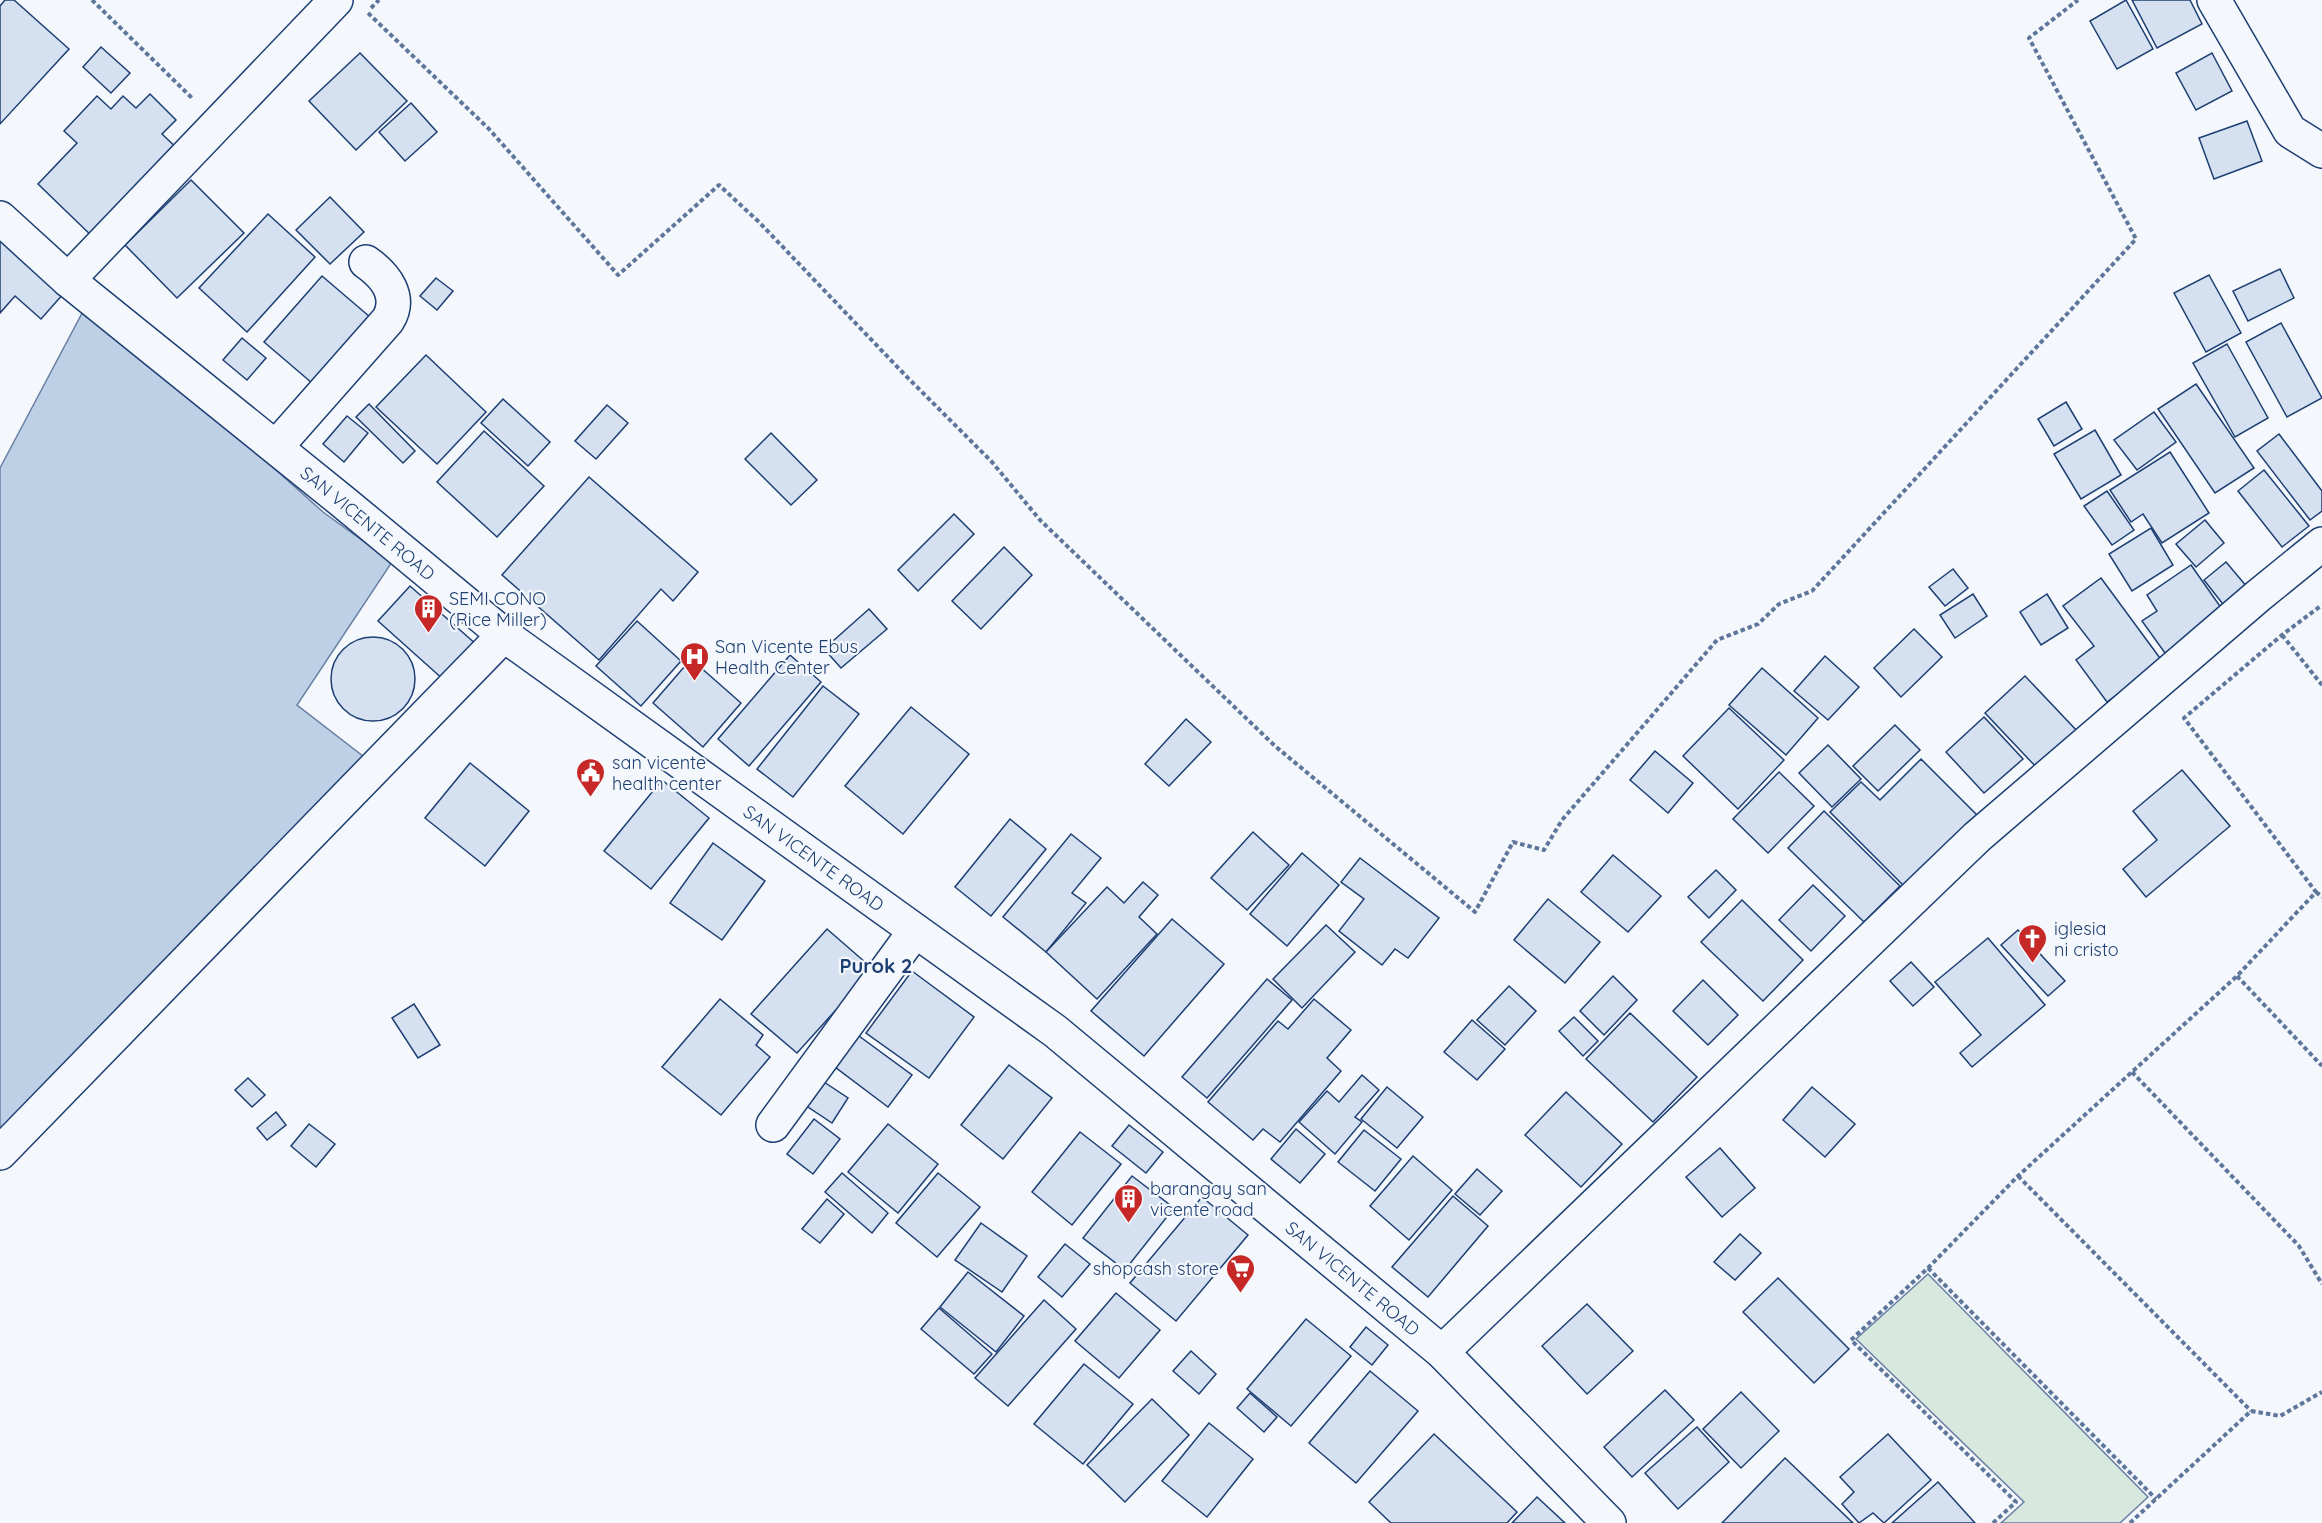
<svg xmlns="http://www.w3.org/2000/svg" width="2322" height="1523" viewBox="0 0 2322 1523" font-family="Quicksand,sans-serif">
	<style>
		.green { fill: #d7e8df; stroke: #687fa3; stroke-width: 1.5 }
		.water { fill: #bed0e5; stroke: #687fa3; stroke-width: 1.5 }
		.building { fill: #d5e0f0; stroke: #1d3f73; stroke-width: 1.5 }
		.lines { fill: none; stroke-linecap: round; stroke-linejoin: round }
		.street-casing { stroke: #1d3f73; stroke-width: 36 }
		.secondary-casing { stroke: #1d3f73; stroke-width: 36 }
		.path { stroke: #5e769c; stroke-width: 4; stroke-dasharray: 4.5 3; stroke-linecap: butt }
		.street { stroke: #f4f7fb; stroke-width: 33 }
		.secondary { stroke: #f4f7fb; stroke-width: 33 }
		.labels { text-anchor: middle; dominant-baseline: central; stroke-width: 4.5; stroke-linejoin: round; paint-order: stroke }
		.street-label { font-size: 18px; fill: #1d3f73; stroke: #f4f7fb }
		.poi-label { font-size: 18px; fill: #1d3f73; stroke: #f4f7fb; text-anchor: start }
		.neighbourhood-label { font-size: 20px; font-weight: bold; fill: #1d3f73; stroke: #f4f7fb }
	</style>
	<rect width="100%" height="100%" fill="#f4f7fb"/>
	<!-- green -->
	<polygon class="green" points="1928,1274 2148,1497 2120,1523 2001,1523 2024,1502 1856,1339"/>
	<!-- water -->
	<polygon class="water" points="88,302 323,512 392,562 297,705 372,763 0,1143 0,468"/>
	<!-- building -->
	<g class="building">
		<polygon points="5,0 14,0 69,49 0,124 0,6"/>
		<polygon points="2126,0 2153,49 2117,69 2090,21"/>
		<polygon points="2132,0 2190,0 2202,24 2157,48"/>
		<polygon points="101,47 130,73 111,93 83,67"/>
		<polygon points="360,53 407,101 356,150 309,101"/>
		<polygon points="2212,53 2232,91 2196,110 2176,73"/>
		<polygon points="150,94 176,120 162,134 183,154 98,242 38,184 77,143 64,131 97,96 111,109 123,96 136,108"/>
		<polygon points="411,103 437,132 405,161 379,132"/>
		<polygon points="2247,121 2262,161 2214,179 2199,138"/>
		<polygon points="191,180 244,233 177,298 125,245"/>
		<polygon points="330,197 364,232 330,264 296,230"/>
		<polygon points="268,214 315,257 247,332 199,288"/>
		<polygon points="0,238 64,293 41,319 15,296 0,313"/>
		<polygon points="2280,269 2294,298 2248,321 2233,291"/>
		<polygon points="2209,275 2241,333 2206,352 2174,293"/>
		<polygon points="322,276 370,317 312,383 264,342"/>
		<polygon points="436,278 453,291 437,310 420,296"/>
		<polygon points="2281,323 2322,398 2287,417 2246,342"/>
		<polygon points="242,338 266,358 247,380 223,360"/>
		<polygon points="2227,344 2268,418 2235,437 2193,363"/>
		<polygon points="426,355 486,412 437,464 376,407"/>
		<polygon points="2196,384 2254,468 2215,493 2158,409"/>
		<polygon points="503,399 550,442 528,466 481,423"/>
		<polygon points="2066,402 2082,429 2054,446 2038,419"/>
		<polygon points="369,404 415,451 403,463 356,417"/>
		<polygon points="607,405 628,423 596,459 575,441"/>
		<polygon points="2154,412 2176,442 2137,470 2114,440"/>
		<polygon points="347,416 368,433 344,462 323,444"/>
		<polygon points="2095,430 2121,475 2081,499 2054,454"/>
		<polygon points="484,431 544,486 497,537 437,482"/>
		<polygon points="771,433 817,480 791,505 745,459"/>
		<polygon points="2279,434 2322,491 2322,511 2310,520 2257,451"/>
		<polygon points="2170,452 2209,513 2162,543 2143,514 2131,522 2110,490"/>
		<polygon points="2264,470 2309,526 2282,547 2238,491"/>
		<polygon points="589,477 698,572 673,601 661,589 599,660 502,575"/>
		<polygon points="2107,491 2134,530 2112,545 2084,506"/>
		<polygon points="954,514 974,534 918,591 898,570"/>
		<polygon points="2205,520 2224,543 2196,567 2176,544"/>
		<polygon points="2151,528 2173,565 2132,591 2109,554"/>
		<polygon points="1004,547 1032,575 981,629 952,601"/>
		<polygon points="2226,562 2253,594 2230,613 2204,580"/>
		<polygon points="2191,565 2229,619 2170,660 2142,621 2157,611 2147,595"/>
		<polygon points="1953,569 1968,588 1945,606 1929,587"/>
		<polygon points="2101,578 2168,669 2129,686 2107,702 2076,660 2094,646 2063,606"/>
		<polygon points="410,586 477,645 445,681 378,621"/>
		<polygon points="1973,594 1987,616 1955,638 1940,615"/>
		<polygon points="2047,594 2068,628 2041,645 2020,612"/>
		<polygon points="869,609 887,629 841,668 824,649"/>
		<polygon points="637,621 681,661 641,706 596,666"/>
		<polygon points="1914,629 1942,657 1901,697 1874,668"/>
		<circle cx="373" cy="679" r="42"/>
		<polygon points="790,655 821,682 749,766 718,739"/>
		<polygon points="1825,656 1859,687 1828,720 1794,691"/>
		<polygon points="691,659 741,703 703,747 653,703"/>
		<polygon points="1762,668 1818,718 1786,755 1729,705"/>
		<polygon points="2025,676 2078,732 2038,769 1985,713"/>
		<polygon points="823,686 859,714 793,797 757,769"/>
		<polygon points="911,707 969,754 903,834 845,786"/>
		<polygon points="1729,708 1784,760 1738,809 1683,756"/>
		<polygon points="1984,717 2023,759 1984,793 1946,752"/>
		<polygon points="1186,719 1211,742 1169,786 1145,764"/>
		<polygon points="1895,725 1920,750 1878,791 1853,766"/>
		<polygon points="1828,745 1861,779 1832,807 1799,773"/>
		<polygon points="1655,751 1693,783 1668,813 1630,780"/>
		<polygon points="1921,759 1979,817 1906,888 1830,812 1861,782 1880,800"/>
		<polygon points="470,763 529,811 485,866 425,818"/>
		<polygon points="2182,770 2230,826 2146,897 2123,869 2157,840 2133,811"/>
		<polygon points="1779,772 1814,806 1768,853 1733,819"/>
		<polygon points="662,780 709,818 651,889 604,851"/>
		<polygon points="1824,811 1900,886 1864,922 1788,848"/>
		<polygon points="1010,819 1046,849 991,916 955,887"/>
		<polygon points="1253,832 1289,865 1247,910 1211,878"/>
		<polygon points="1071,834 1101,858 1072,893 1086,903 1046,952 1003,917"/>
		<polygon points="713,843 765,881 722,940 670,903"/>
		<polygon points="1302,853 1339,885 1287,946 1250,914"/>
		<polygon points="1613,855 1661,896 1628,932 1581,892"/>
		<polygon points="1360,858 1439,918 1408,958 1395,949 1382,965 1339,931 1364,899 1341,882"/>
		<polygon points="1716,870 1736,890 1709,918 1688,897"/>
		<polygon points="1143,882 1158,895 1139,917 1157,934 1097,999 1046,952 1107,887 1124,903"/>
		<polygon points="1813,885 1845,916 1811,951 1779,920"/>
		<polygon points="1548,899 1600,942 1565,983 1514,940"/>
		<polygon points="1742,900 1803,960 1763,1001 1701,942"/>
		<polygon points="1172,919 1224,964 1144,1056 1091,1011"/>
		<polygon points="1326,925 1355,952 1302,1008 1273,979"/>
		<polygon points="827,929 873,969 797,1053 751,1014"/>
		<polygon points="2018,930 2065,981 2048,996 2001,945"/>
		<polygon points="1988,938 2045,1005 1972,1067 1960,1053 1981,1035 1935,982"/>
		<polygon points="1911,962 1934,987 1913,1006 1890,981"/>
		<polygon points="912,971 974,1017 929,1078 866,1033"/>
		<polygon points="1613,976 1637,1000 1604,1035 1580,1011"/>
		<polygon points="1267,979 1292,1000 1207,1098 1182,1077"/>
		<polygon points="1703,980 1738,1015 1708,1045 1673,1011"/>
		<polygon points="1509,986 1536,1011 1505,1045 1477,1020"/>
		<polygon points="720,999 763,1035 756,1045 770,1057 721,1115 662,1067"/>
		<polygon points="1314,999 1351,1030 1327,1058 1341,1071 1280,1142 1263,1129 1253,1140 1208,1102 1278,1021 1288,1029"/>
		<polygon points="414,1004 440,1045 418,1058 392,1018"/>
		<polygon points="1630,1013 1697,1077 1653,1122 1586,1059"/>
		<polygon points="1574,1017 1598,1041 1583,1056 1559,1031"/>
		<polygon points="1472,1020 1505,1049 1477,1080 1444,1052"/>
		<polygon points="859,1036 912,1075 888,1107 835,1067"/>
		<polygon points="1009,1065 1052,1098 1003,1159 961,1125"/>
		<polygon points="1362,1075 1379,1090 1355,1117 1362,1122 1335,1154 1299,1122 1327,1091 1339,1102"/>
		<polygon points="248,1078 265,1095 252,1107 235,1090"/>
		<polygon points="821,1080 848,1098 832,1123 805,1105"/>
		<polygon points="1387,1087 1423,1117 1397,1148 1361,1119"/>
		<polygon points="1812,1087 1855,1124 1825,1157 1783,1120"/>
		<polygon points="1566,1092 1622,1144 1581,1187 1525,1135"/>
		<polygon points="276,1112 286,1125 267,1140 257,1128"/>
		<polygon points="814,1119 840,1139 813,1174 787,1154"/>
		<polygon points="309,1124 335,1144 316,1167 291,1146"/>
		<polygon points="888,1124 938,1164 898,1213 848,1172"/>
		<polygon points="1129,1125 1163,1152 1146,1173 1112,1146"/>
		<polygon points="1296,1129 1325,1154 1300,1183 1271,1159"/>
		<polygon points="1364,1130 1401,1159 1375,1191 1338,1162"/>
		<polygon points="1080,1132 1121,1164 1072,1225 1032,1192"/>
		<polygon points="1720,1148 1755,1188 1722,1217 1686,1177"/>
		<polygon points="1413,1156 1452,1190 1409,1240 1370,1206"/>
		<polygon points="1477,1169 1502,1191 1480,1215 1455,1194"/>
		<polygon points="842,1173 888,1213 872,1233 825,1192"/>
		<polygon points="938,1173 980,1207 937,1257 896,1223"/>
		<polygon points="1132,1176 1174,1208 1125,1270 1083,1238"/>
		<polygon points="1453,1196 1488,1226 1428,1297 1392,1267"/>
		<polygon points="1202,1197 1248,1235 1176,1321 1130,1283"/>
		<polygon points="827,1199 844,1214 820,1243 802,1229"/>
		<polygon points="981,1223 1027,1256 1002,1292 955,1260"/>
		<polygon points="1740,1234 1761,1253 1735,1280 1714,1262"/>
		<polygon points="1065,1244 1090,1264 1062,1297 1038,1277"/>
		<polygon points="968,1272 1024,1316 996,1352 940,1307"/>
		<polygon points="1778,1278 1849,1349 1814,1383 1743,1312"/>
		<polygon points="1116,1293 1160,1330 1119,1378 1075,1341"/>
		<polygon points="1044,1300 1076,1329 1008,1406 975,1378"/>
		<polygon points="1587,1304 1633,1351 1587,1394 1542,1346"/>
		<polygon points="939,1308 992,1354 974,1374 921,1329"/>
		<polygon points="1306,1319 1351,1356 1291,1426 1247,1389"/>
		<polygon points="1366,1327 1388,1345 1372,1365 1350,1347"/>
		<polygon points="1191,1351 1216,1374 1199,1394 1173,1371"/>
		<polygon points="1084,1364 1133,1404 1083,1464 1034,1424"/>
		<polygon points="1370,1371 1418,1411 1356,1483 1309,1443"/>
		<polygon points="1665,1390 1694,1420 1632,1477 1604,1447"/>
		<polygon points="1741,1392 1779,1431 1741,1468 1703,1429"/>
		<polygon points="1250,1393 1277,1417 1264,1432 1237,1408"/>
		<polygon points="1152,1399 1189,1435 1125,1502 1087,1465"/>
		<polygon points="1209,1423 1253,1459 1207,1517 1162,1481"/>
		<polygon points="1697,1427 1729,1462 1678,1509 1645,1473"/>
		<polygon points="1434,1434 1517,1512 1507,1523 1391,1523 1369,1502"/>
		<polygon points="1888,1434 1931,1480 1884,1523 1873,1513 1859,1523 1842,1504 1854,1492 1840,1477"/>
		<polygon points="1785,1458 1853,1523 1722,1523"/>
		<polygon points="1938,1482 1975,1523 1892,1523"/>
		<polygon points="1537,1497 1565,1523 1512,1523"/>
	</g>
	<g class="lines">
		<defs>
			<g id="street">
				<polyline points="2214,0 2290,131 2322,151"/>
				<polyline points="68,280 336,0"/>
				<path d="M276 447 388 320C402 297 386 276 366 262"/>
				<polyline points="773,1125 915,931"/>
				<polyline points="0,1153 504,635"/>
				<polyline points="1442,1352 1977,837 2258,596 2322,544"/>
			</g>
			<g id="secondary">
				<path id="s1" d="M0 218 68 280 342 501 504 635 1055 1031 1442 1352 1609 1523"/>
			</g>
		</defs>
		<!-- street casing -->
		<use href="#street" class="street-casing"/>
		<!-- secondary casing -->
		<use href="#secondary" class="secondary-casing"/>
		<!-- path -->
		<g class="path">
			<polyline points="92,0 192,98"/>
			<polyline points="371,8 379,0"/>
			<polyline points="368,13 489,129 618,275 719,185 759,222 906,376 992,462 1040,520 1275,746 1475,912 1513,842 1544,850 1562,820 1717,640 1758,624 1779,604 1812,591 2136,239 2029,38 2078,0"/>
			<polyline points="2282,635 2322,685"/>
			<polyline points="2316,892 2322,897"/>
			<polyline points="2237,976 2322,1066"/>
			<polyline points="2132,1072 2299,1246 2322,1284"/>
			<polyline points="2018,1176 2251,1411"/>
			<polyline points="1928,1268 2156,1499"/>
			<polyline points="1993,1523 2016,1502 1851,1340 1928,1268 2018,1176 2237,976 2316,892 2184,718 2282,635 2322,605"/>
			<polyline points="2130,1523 2251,1411 2280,1416 2322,1392"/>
		</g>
		<!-- street -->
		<use href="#street" class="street"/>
		<!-- secondary -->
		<use href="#secondary" class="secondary"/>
	</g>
	<!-- icons -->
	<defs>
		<symbol id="building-pin" viewBox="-11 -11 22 30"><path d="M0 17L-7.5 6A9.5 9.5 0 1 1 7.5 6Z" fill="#c62828" stroke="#f4f7fb"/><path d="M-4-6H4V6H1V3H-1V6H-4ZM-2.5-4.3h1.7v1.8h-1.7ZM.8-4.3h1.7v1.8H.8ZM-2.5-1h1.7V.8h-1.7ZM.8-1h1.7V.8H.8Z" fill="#fff"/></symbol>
		<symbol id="hospital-pin" viewBox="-11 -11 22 30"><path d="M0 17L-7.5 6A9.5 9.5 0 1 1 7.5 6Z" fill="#c62828" stroke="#f4f7fb"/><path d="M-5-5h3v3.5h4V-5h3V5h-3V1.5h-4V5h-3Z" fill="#fff"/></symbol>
		<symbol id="civic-pin" viewBox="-11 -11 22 30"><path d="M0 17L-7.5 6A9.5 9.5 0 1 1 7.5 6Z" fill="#c62828" stroke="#f4f7fb"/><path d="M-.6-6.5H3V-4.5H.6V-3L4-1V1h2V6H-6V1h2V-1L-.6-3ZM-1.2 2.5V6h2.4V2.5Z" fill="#fff"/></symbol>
		<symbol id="church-pin" viewBox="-11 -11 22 30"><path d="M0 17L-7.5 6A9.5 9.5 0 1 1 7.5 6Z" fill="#c62828" stroke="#f4f7fb"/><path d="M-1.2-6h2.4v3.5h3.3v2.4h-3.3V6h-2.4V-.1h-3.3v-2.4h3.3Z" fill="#fff"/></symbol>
		<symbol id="supermarket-pin" viewBox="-11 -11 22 30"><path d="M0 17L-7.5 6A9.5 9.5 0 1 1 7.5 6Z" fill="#c62828" stroke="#f4f7fb"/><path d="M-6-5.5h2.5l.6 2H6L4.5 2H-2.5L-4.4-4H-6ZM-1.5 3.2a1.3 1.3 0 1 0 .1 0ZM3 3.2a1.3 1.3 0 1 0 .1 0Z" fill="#fff"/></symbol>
	</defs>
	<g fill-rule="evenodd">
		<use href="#building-pin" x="412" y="592" width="33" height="45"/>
		<use href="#hospital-pin" x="678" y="640" width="33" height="45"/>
		<use href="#civic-pin" x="574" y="756" width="33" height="45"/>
		<use href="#church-pin" x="2016" y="922" width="33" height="45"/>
		<use href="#building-pin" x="1112" y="1182" width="33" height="45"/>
		<use href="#supermarket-pin" x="1224" y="1252" width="33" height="45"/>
	</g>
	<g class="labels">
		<!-- street labels -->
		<g class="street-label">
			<text stroke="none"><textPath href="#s1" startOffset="478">SAN VICENTE ROAD</textPath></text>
			<text stroke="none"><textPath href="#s1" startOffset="1036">SAN VICENTE ROAD</textPath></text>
			<text stroke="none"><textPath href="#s1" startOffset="1720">SAN VICENTE ROAD</textPath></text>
		</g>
		<!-- poi labels -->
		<g class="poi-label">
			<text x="449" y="598">SEMI CONO<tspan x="449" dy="21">(Rice Miller)</tspan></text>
			<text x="715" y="646">San Vicente Ebus<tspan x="715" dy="21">Health Center</tspan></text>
			<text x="612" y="762">san vicente<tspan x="612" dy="21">health center</tspan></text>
			<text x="2054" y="928">iglesia<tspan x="2054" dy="21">ni cristo</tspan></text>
			<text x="1150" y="1188">barangay san<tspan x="1150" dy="21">vicente road</tspan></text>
			<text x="1219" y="1268" text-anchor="end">shopcash store</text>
		</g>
		<!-- neighbourhood labels -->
		<g class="neighbourhood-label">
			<text x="876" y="965">Purok 2</text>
		</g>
	</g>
</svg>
